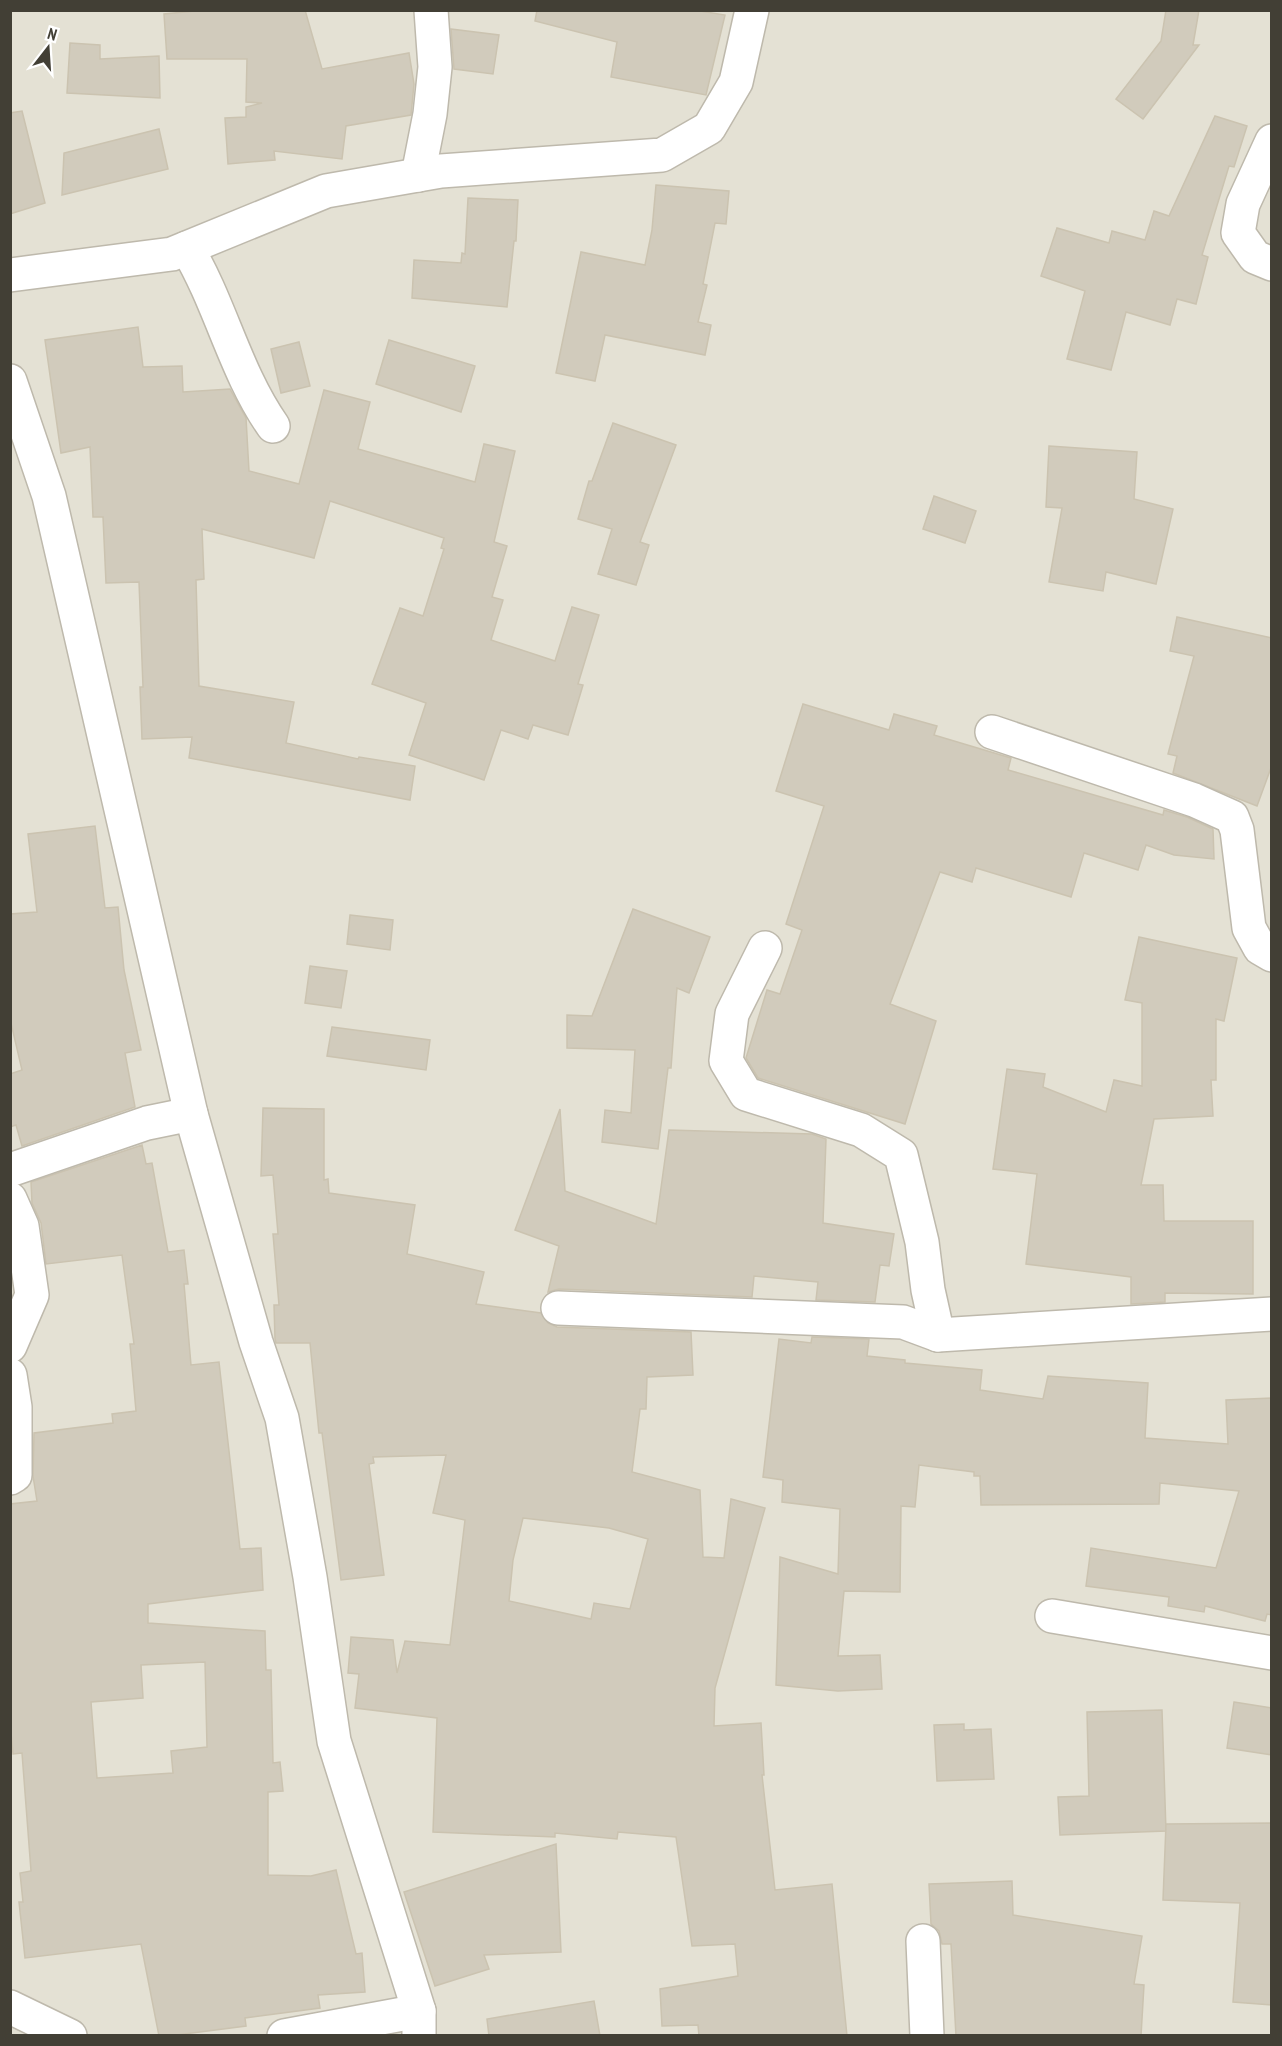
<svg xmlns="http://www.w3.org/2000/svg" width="1282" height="2046" viewBox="0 0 1282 2046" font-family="'PT Sans Narrow',sans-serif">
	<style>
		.residential { fill: #e4e1d4 }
		.building { fill: #d1cbbc; stroke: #cbc3b0; stroke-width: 1.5; fill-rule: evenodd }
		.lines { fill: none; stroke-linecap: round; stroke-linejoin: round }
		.minor-casing { stroke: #beb9ac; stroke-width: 36 }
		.minor { stroke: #fff; stroke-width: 33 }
	</style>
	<rect width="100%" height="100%" fill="#f0eee5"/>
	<!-- residential -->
	<rect class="residential" x="11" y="11" width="1260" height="2024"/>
	<!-- building -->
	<g class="building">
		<polygon points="205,10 305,10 322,69 409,53 414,84 411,115 346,126 342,159 274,151 275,160 228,164 225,118 246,117 246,107 262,103 246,102 247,59 167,59 164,14"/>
		<polygon points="537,10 694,10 725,15 706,95 611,77 617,42 535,21"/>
		<polygon points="1166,10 1199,10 1193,45 1199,45 1143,119 1116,99 1161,41"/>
		<polygon points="451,29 499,35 493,74 454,69"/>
		<polygon points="70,43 100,45 100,59 159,56 160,98 67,93"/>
		<polygon points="22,111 45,203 10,214 10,113"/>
		<polygon points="1215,116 1247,126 1234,167 1229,166 1202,255 1208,257 1196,304 1177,299 1170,325 1126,312 1111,370 1067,359 1085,291 1041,276 1057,228 1109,243 1112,231 1145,240 1154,211 1169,216"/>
		<polygon points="159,129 168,169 62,195 64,153"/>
		<polygon points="656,185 729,191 726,224 715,223 703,284 707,285 698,322 711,325 705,355 605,335 595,381 556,373 581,252 645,265 652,230"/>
		<polygon points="468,198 518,200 516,241 514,241 507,307 412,298 414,260 461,263 462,253 465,254"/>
		<polygon points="138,327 143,367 182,366 183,392 230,389 246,418 249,471 299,484 324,390 370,402 358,449 475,482 484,444 515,451 494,542 507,546 492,597 503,600 491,640 555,661 572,607 599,615 578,684 583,685 568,735 533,725 528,739 501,730 484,780 409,755 426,703 372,684 400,608 423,616 444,549 441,548 444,538 330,501 314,558 202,529 204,579 196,580 199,686 294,702 286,743 358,759 359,757 415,766 410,800 189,758 192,737 142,739 140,687 143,687 139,582 106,583 103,517 93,517 90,447 61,453 45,340"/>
		<polygon points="389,340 475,366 461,412 376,384"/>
		<polygon points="299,342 310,386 281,393 271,349"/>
		<polygon points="613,423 676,445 640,542 649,545 636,585 598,574 612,529 578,519 589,481 592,481"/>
		<polygon points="1049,446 1137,452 1134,499 1173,509 1156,584 1106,572 1103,591 1049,582 1062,508 1046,507"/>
		<polygon points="934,496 976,511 965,543 923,529"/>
		<polygon points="1177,617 1272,638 1272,765 1257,806 1173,773 1177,756 1168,754 1194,656 1170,651"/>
		<polygon points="803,704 889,730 894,714 937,726 934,735 1011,758 1008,770 1163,815 1164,810 1187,817 1213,829 1214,859 1174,855 1146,845 1138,870 1084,853 1071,897 976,868 972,882 940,872 890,1004 936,1021 905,1124 758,1078 746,1058 767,990 780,994 802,930 786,924 824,806 776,791"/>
		<polygon points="95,826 105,908 118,907 124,970 141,1050 125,1053 135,1107 22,1146 16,1125 10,1127 10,1074 22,1070 10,1019 10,914 37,912 28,834"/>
		<polygon points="633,909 710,937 689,993 677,988 671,1068 668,1068 658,1149 602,1142 605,1110 631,1113 635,1050 567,1048 567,1015 592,1016"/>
		<polygon points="350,915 393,920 390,950 347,944"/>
		<polygon points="1139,937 1237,958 1224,1021 1216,1019 1216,1080 1211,1080 1213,1116 1154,1119 1141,1185 1163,1185 1164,1221 1253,1221 1253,1294 1165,1293 1165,1302 1131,1304 1131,1277 1026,1264 1037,1174 993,1169 1007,1069 1045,1074 1043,1087 1106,1112 1114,1080 1142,1086 1142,1003 1125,1000"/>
		<polygon points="310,966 347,971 341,1008 305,1003"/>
		<polygon points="332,1027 430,1040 426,1070 327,1056"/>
		<path d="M263 1108 324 1109V1180L328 1179 329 1193 415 1205 407 1254 484 1272 476 1304 541 1313 548 1323 557 1327 691 1332 693 1375 647 1377 646 1409H640L632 1472 700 1490 703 1557 724 1558 731 1499 765 1508 715 1688 714 1726 761 1723 764 1775H762L775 1890 832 1884 847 2036H699L698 2025 662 2026 660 1989 738 1976 735 1944 692 1946 676 1837 618 1832 617 1839 555 1833V1837L433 1832 437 1718 355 1708 359 1674 348 1673 351 1637 393 1640 397 1673 405 1641 450 1645 465 1520 433 1513 446 1455 373 1457 374 1463 369 1464 384 1575 341 1580 322 1433H319L310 1343H276L275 1339 274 1305H279L273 1234H278L273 1175 261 1176ZM523 1518 609 1528 648 1539 630 1609 594 1603 591 1619 509 1601 513 1560Z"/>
		<polygon points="560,1109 565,1191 656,1224 669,1130 812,1134 826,1139 823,1223 894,1234 889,1266 880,1265 875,1302 816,1300 818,1282 754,1276 752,1297 559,1289 548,1292 559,1246 515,1230"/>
		<path d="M142 1145 146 1164 152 1163 168 1252 184 1250 188 1284H184L191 1365 219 1362 240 1549 261 1548 263 1590 148 1604V1623L265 1631 266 1670H271L273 1763 280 1762 283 1791 268 1792V1875L311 1876 336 1870 356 1954 362 1953 365 1992 318 1995 320 2008 245 2018 246 2026 169 2036H159L141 1944 25 1958 19 1902H23L20 1873 31 1871 22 1753 13 1754 10 1723V1504L37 1501 33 1476 34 1433 113 1423 112 1414 136 1411 130 1344H134L122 1255 46 1264 41 1223 32 1203 31 1182ZM205 1662 207 1747 171 1751 173 1773 97 1778 91 1702 143 1698 141 1665Z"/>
		<polygon points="812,1337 869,1339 867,1356 905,1360 905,1363 982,1370 980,1390 1043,1399 1048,1376 1148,1383 1145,1438 1228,1444 1226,1400 1272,1398 1272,1615 1267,1614 1265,1621 1205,1606 1204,1612 1168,1606 1169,1597 1086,1586 1091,1548 1216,1568 1239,1491 1160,1483 1159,1504 981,1505 980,1476 974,1476 974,1472 919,1465 915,1507 901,1506 900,1592 844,1591 838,1656 880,1655 882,1689 838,1691 776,1685 780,1557 838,1574 840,1509 782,1502 783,1480 763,1477 779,1339 811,1343"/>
		<polygon points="1234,1702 1272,1708 1272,1755 1227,1748"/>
		<polygon points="1162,1710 1166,1831 1060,1835 1058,1797 1089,1796 1087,1712"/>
		<polygon points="964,1724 964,1730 991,1729 994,1779 937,1781 934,1725"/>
		<polygon points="1272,1823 1272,2005 1233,2002 1240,1903 1163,1900 1166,1824"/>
		<polygon points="556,1844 561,1952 484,1955 489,1969 435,1986 404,1892"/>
		<polygon points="1012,1881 1013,1915 1142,1936 1134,1984 1144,1985 1141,2036 956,2036 951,1944 942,1944 939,1931 931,1924 929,1884"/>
		<polygon points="594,2001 600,2036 489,2036 487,2019"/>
	</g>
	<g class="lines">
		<defs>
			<g id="minor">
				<polyline points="1272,141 1243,204 1238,233 1255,257 1272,264"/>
				<polyline points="418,175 430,114 435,67 431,10"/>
				<path d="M187 248C221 305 235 372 273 426"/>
				<polyline points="10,275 172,254 326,191 441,171 662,155 709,128 736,82 752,10"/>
				<polyline points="10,381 49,496 191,1114 256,1342 282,1418 310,1577 334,1741 419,2011 419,2036"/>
				<polyline points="992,732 1194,800 1232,817 1237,830 1249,928 1260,948 1272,955"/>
				<polyline points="765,948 732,1014 726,1061 746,1094 861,1130 901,1155 922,1242 928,1290 938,1335"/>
				<polyline points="10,1170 147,1123 191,1114"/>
				<polyline points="10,1199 22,1226 32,1295 10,1346"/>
				<polyline points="558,1308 903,1322 938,1335 1272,1314"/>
				<polyline points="10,1375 15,1407 15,1475 10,1478"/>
				<polyline points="1052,1616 1272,1653"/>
				<polyline points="923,1941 927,2036"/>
				<polyline points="10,2007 70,2036"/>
				<polyline points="284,2036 419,2011"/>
			</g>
		</defs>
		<!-- minor casing -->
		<use href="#minor" class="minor-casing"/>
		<!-- minor -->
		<use href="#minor" class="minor"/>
	</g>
	<!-- border -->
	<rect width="1282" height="2046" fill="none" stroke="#423f35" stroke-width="24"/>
	<!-- north arrow -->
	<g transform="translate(48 48) rotate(17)" stroke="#ffffff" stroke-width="4.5" paint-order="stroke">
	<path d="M0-4.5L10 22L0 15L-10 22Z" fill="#423f35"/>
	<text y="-9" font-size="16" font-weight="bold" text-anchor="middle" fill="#423f35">N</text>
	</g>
</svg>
